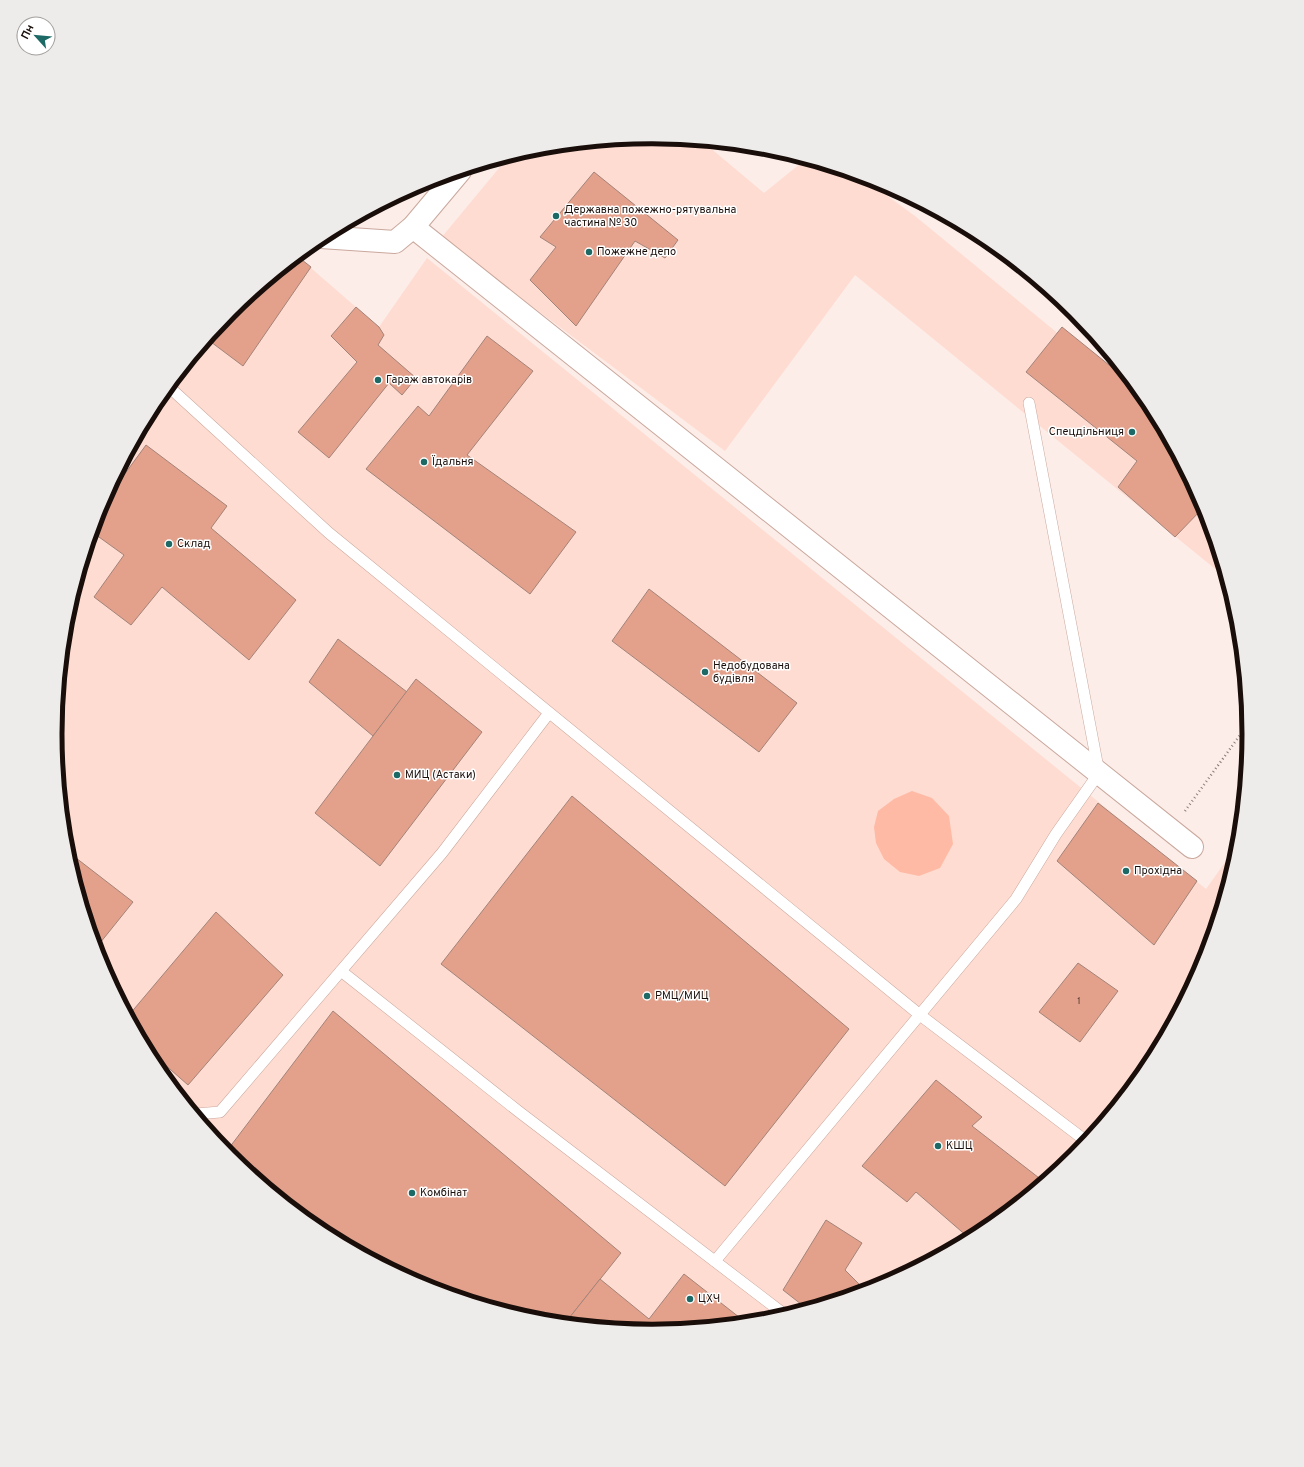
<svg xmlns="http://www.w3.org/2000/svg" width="1304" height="1467" viewBox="0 0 1304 1467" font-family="Overpass,sans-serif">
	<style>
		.built { fill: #ffdcd1 }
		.water { fill: #febaa4 }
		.building { fill: #e3a18b; stroke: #a38379 }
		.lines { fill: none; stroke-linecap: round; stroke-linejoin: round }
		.lane-casing { stroke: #caa89d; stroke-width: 12 }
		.secondary-casing { stroke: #caa89d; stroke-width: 24 }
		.path { stroke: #897c78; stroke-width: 2.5; stroke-dasharray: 1 3; stroke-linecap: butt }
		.lane { stroke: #fff; stroke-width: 11 }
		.secondary { stroke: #fff; stroke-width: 22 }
		.poi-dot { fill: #1d6965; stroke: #fff; stroke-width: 1.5 }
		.labels { text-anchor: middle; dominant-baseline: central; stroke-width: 3; stroke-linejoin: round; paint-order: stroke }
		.number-label { font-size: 9px; fill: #4c332a }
		.poi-label { font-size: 11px; fill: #190e0a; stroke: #fff; text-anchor: start }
		.rim { fill: none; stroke: #190e0a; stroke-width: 5 }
	</style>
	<rect width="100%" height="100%" fill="#fcede9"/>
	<!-- built -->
	<g class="built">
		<polygon points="652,137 702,141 764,193 806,159 860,176 915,216 1155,413 1204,505 1225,577 855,275 725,451 441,238 509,156 536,148"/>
		<polygon points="297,256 379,327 427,258 1206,889 1238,844 1237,850 1203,962 1148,1065 1074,1156 983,1230 880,1285 768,1319 652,1330 535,1319 320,1230 230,1155 155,1065 100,962 66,850 55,733 67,617 101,505 156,402 230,311"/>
	</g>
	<!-- water -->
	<polygon class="water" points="912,791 932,798 949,816 953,844 940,868 919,876 900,872 884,859 876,843 874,827 878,811 894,799"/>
	<!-- building -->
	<g class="building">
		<polygon points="594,172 678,240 665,258 635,241 576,326 530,280 556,247 540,237"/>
		<polygon points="297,256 311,267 243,366 207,339 230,311"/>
		<polygon points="356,307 379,327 384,335 378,345 416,378 402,395 389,383 329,458 298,432 357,362 331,336"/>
		<polygon points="1062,327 1135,386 1149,402 1205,510 1203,508 1175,537 1118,487 1137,461 1026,372"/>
		<polygon points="487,336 533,371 467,455 576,532 530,594 366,469 418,406 429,416"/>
		<polygon points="146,445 227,506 211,528 296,600 249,660 162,587 131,625 94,597 124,555 92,532 99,509"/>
		<polygon points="649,589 797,703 759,752 612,641"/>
		<polygon points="338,639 407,692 373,736 309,682"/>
		<polygon points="416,679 482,732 380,866 315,813"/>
		<polygon points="572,796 849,1029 725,1186 441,964"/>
		<polygon points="1098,803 1197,881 1154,945 1057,861"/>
		<polygon points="67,851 133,902 96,948"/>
		<polygon points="216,912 283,975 188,1085 146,1048 129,1015"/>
		<polygon points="1078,963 1118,991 1080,1042 1039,1012"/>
		<polygon points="333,1011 621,1253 566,1322 535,1319 423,1285 320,1230 226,1152"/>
		<polygon points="936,1080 982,1117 972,1126 1043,1181 983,1230 969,1238 916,1192 907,1202 862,1166"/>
		<polygon points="826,1220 862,1243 845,1270 865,1290 806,1308 783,1290"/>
		<polygon points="684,1274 744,1321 652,1330 566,1322 600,1279 649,1319"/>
	</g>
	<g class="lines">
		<defs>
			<g id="lane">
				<polyline points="168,386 329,533 920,1015 1086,1141"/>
				<polyline points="341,971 518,1111 784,1314"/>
				<polyline points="196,1114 220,1112 442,853 549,713"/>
				<polyline points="715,1261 1016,899 1056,834 1099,773 1029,403"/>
			</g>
			<g id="secondary">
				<polyline points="413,227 1192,847"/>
				<polyline points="321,237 395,242 413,227 460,171"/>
			</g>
		</defs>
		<!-- lane casing -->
		<use href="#lane" class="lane-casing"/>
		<!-- secondary casing -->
		<use href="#secondary" class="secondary-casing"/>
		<!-- path -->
		<polyline class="path" points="1185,811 1248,724"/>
		<!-- lane -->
		<use href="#lane" class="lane"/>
		<!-- secondary -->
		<use href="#secondary" class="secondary"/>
	</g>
	<!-- markers -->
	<g class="poi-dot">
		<circle cx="556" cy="216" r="4"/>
		<circle cx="589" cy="252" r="4"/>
		<circle cx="378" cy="380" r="4"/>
		<circle cx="1132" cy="432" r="4"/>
		<circle cx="424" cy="462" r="4"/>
		<circle cx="169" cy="544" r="4"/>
		<circle cx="705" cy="672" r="4"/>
		<circle cx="397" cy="775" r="4"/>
		<circle cx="1126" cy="871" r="4"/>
		<circle cx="647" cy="996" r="4"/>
		<circle cx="938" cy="1146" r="4"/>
		<circle cx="412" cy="1193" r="4"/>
		<circle cx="690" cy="1299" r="4"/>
	</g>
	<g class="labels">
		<!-- number labels -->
		<g class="number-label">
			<text x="1079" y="1001">1</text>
		</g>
		<!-- poi labels -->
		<g class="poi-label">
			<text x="564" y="210">Державна пожежно-рятувальна<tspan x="564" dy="13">частина № 30</tspan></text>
			<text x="597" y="252">Пожежне депо</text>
			<text x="386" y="380">Гараж автокарів</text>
			<text x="1124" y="432" text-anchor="end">Спецдільниця</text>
			<text x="432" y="462">Їдальня</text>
			<text x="177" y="544">Склад</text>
			<text x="713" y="666">Недобудована<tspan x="713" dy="13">будівля</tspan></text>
			<text x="405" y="775">МИЦ (Астаки)</text>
			<text x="1134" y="871">Прохідна</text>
			<text x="655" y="996">РМЦ/МИЦ</text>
			<text x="946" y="1146">КШЦ</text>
			<text x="420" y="1193">Комбінат</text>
			<text x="698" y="1299">ЦХЧ</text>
		</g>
	</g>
	<!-- crop -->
	<path d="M0 0H1304V1467H0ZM62 734a590 590 0 1 1 1180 0a590 590 0 1 1-1180 0Z" fill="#edeceb" fill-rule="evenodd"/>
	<path class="rim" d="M62 734a590 590 0 1 1 1180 0a590 590 0 1 1-1180 0Z"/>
	<!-- north arrow -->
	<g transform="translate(36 36) rotate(297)"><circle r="19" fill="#ffffff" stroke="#a39f9d"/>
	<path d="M0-3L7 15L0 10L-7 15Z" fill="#1d6965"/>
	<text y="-6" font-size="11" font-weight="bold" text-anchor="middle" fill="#190e0a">Пн</text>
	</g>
</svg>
